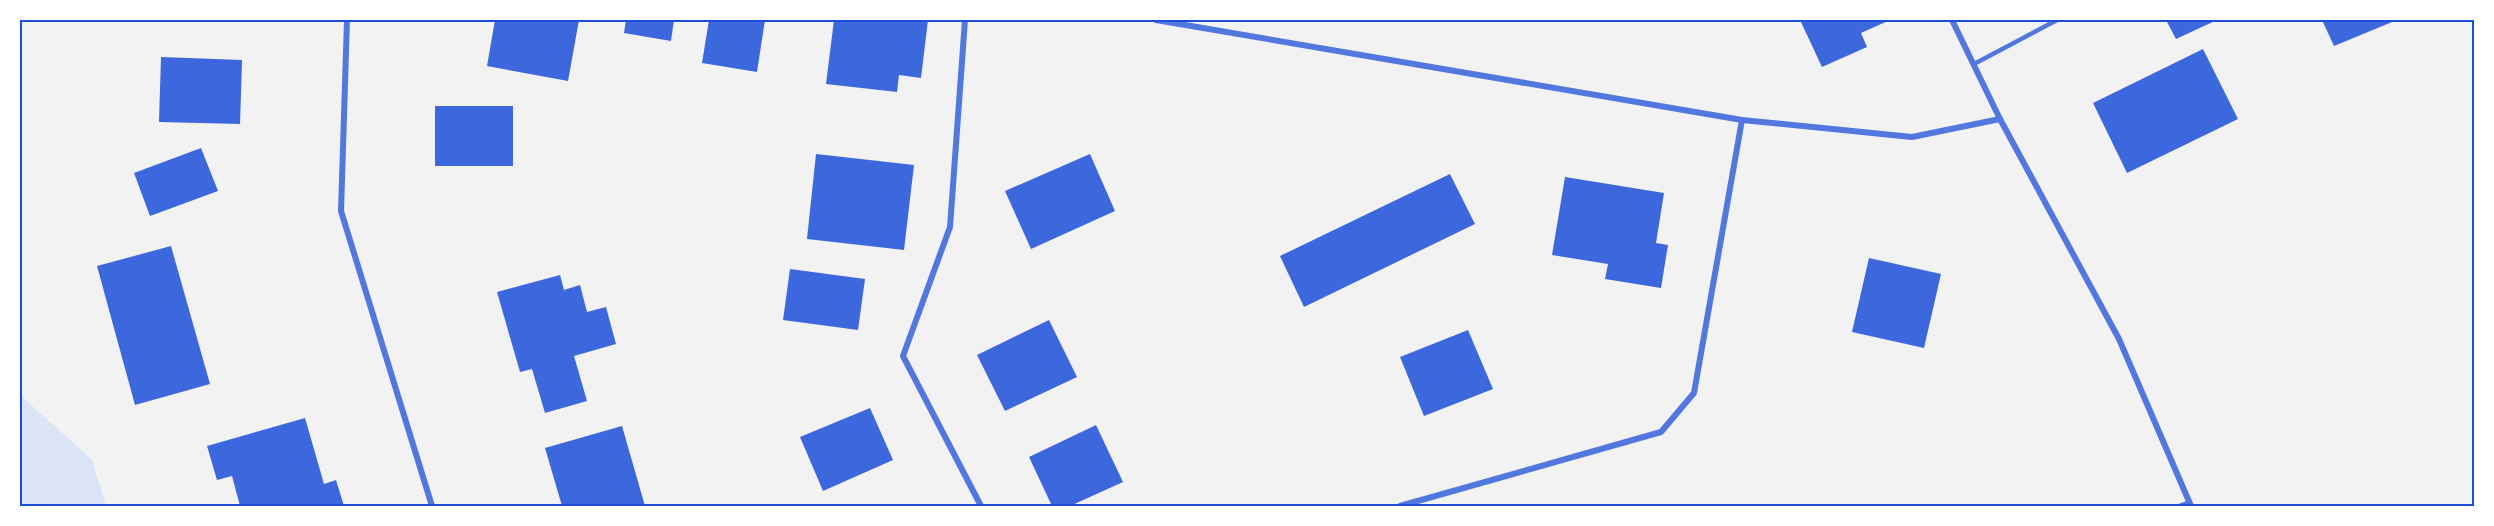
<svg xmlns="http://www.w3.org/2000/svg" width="2494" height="526" viewBox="0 0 2494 526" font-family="Helvetica,sans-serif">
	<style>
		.green { fill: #dbe4f7 }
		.building { fill: #3d67dc }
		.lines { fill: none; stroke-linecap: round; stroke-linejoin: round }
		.service { stroke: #5277de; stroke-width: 4.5 }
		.minor { stroke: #5277de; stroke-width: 6 }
		.neatline { fill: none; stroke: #1d4ed8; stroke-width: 2 }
	</style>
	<rect width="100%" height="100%" fill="#f2f2f2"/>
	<!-- green -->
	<polygon class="green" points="20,395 92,460 106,506 20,506"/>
	<!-- building -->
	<g class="building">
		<polygon points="495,20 579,20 568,81 487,66"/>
		<polygon points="626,20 674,20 671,41 624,33"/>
		<polygon points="709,20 765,20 757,72 702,63"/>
		<polygon points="834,20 928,20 921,78 899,75 897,92 826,84"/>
		<polygon points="1800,20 1890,20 1861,33 1867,47 1822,67"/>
		<polygon points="2166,20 2217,20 2176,39"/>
		<polygon points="2322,20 2397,20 2334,46"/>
		<polygon points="2203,49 2238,119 2127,173 2093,103"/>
		<polygon points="161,57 242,60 240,124 159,122"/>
		<rect x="435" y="106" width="78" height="60"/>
		<polygon points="201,148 218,191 150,216 134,173"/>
		<polygon points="816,154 914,165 904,250 807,239"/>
		<polygon points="1090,154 1115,211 1031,249 1005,191"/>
		<polygon points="1450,174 1475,224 1304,307 1280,256"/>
		<polygon points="1565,177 1664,193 1656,243 1668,245 1661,288 1605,279 1608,264 1552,255"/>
		<polygon points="171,246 210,384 135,405 97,266"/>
		<polygon points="1869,258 1941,274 1924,348 1852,332"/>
		<polygon points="790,269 865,279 858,330 783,320"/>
		<polygon points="560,275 564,290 580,285 587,312 606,307 616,344 574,356 587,401 545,413 532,369 520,372 497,292"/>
		<polygon points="1049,320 1077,377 1005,411 977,355"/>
		<polygon points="1468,330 1493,389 1424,416 1400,357"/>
		<polygon points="870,408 893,460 823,491 800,437"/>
		<polygon points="305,418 324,484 336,480 344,506 240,506 232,476 217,480 207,446"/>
		<polygon points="1096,425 1123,482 1070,506 1052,506 1029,457"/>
		<polygon points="622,426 645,506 562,506 545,448"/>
	</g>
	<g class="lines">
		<!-- service -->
		<g class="service">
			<polyline points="1974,64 2057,20"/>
			<polyline points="2179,506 2190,502"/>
		</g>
		<!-- minor -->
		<g class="minor">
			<polyline points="347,20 341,211 432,506"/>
			<polyline points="965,20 950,227 903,356 981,506"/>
			<polyline points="1156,20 1742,120 1912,137 2000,119"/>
			<polyline points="1952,20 2000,119 2119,339 2191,506"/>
			<polyline points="1400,506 1661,432 1694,393 1742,120"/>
		</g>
	</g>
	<!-- border -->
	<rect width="2494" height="526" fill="none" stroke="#ffffff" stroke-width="42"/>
	<rect x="21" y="21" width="2452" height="484" class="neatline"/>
</svg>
